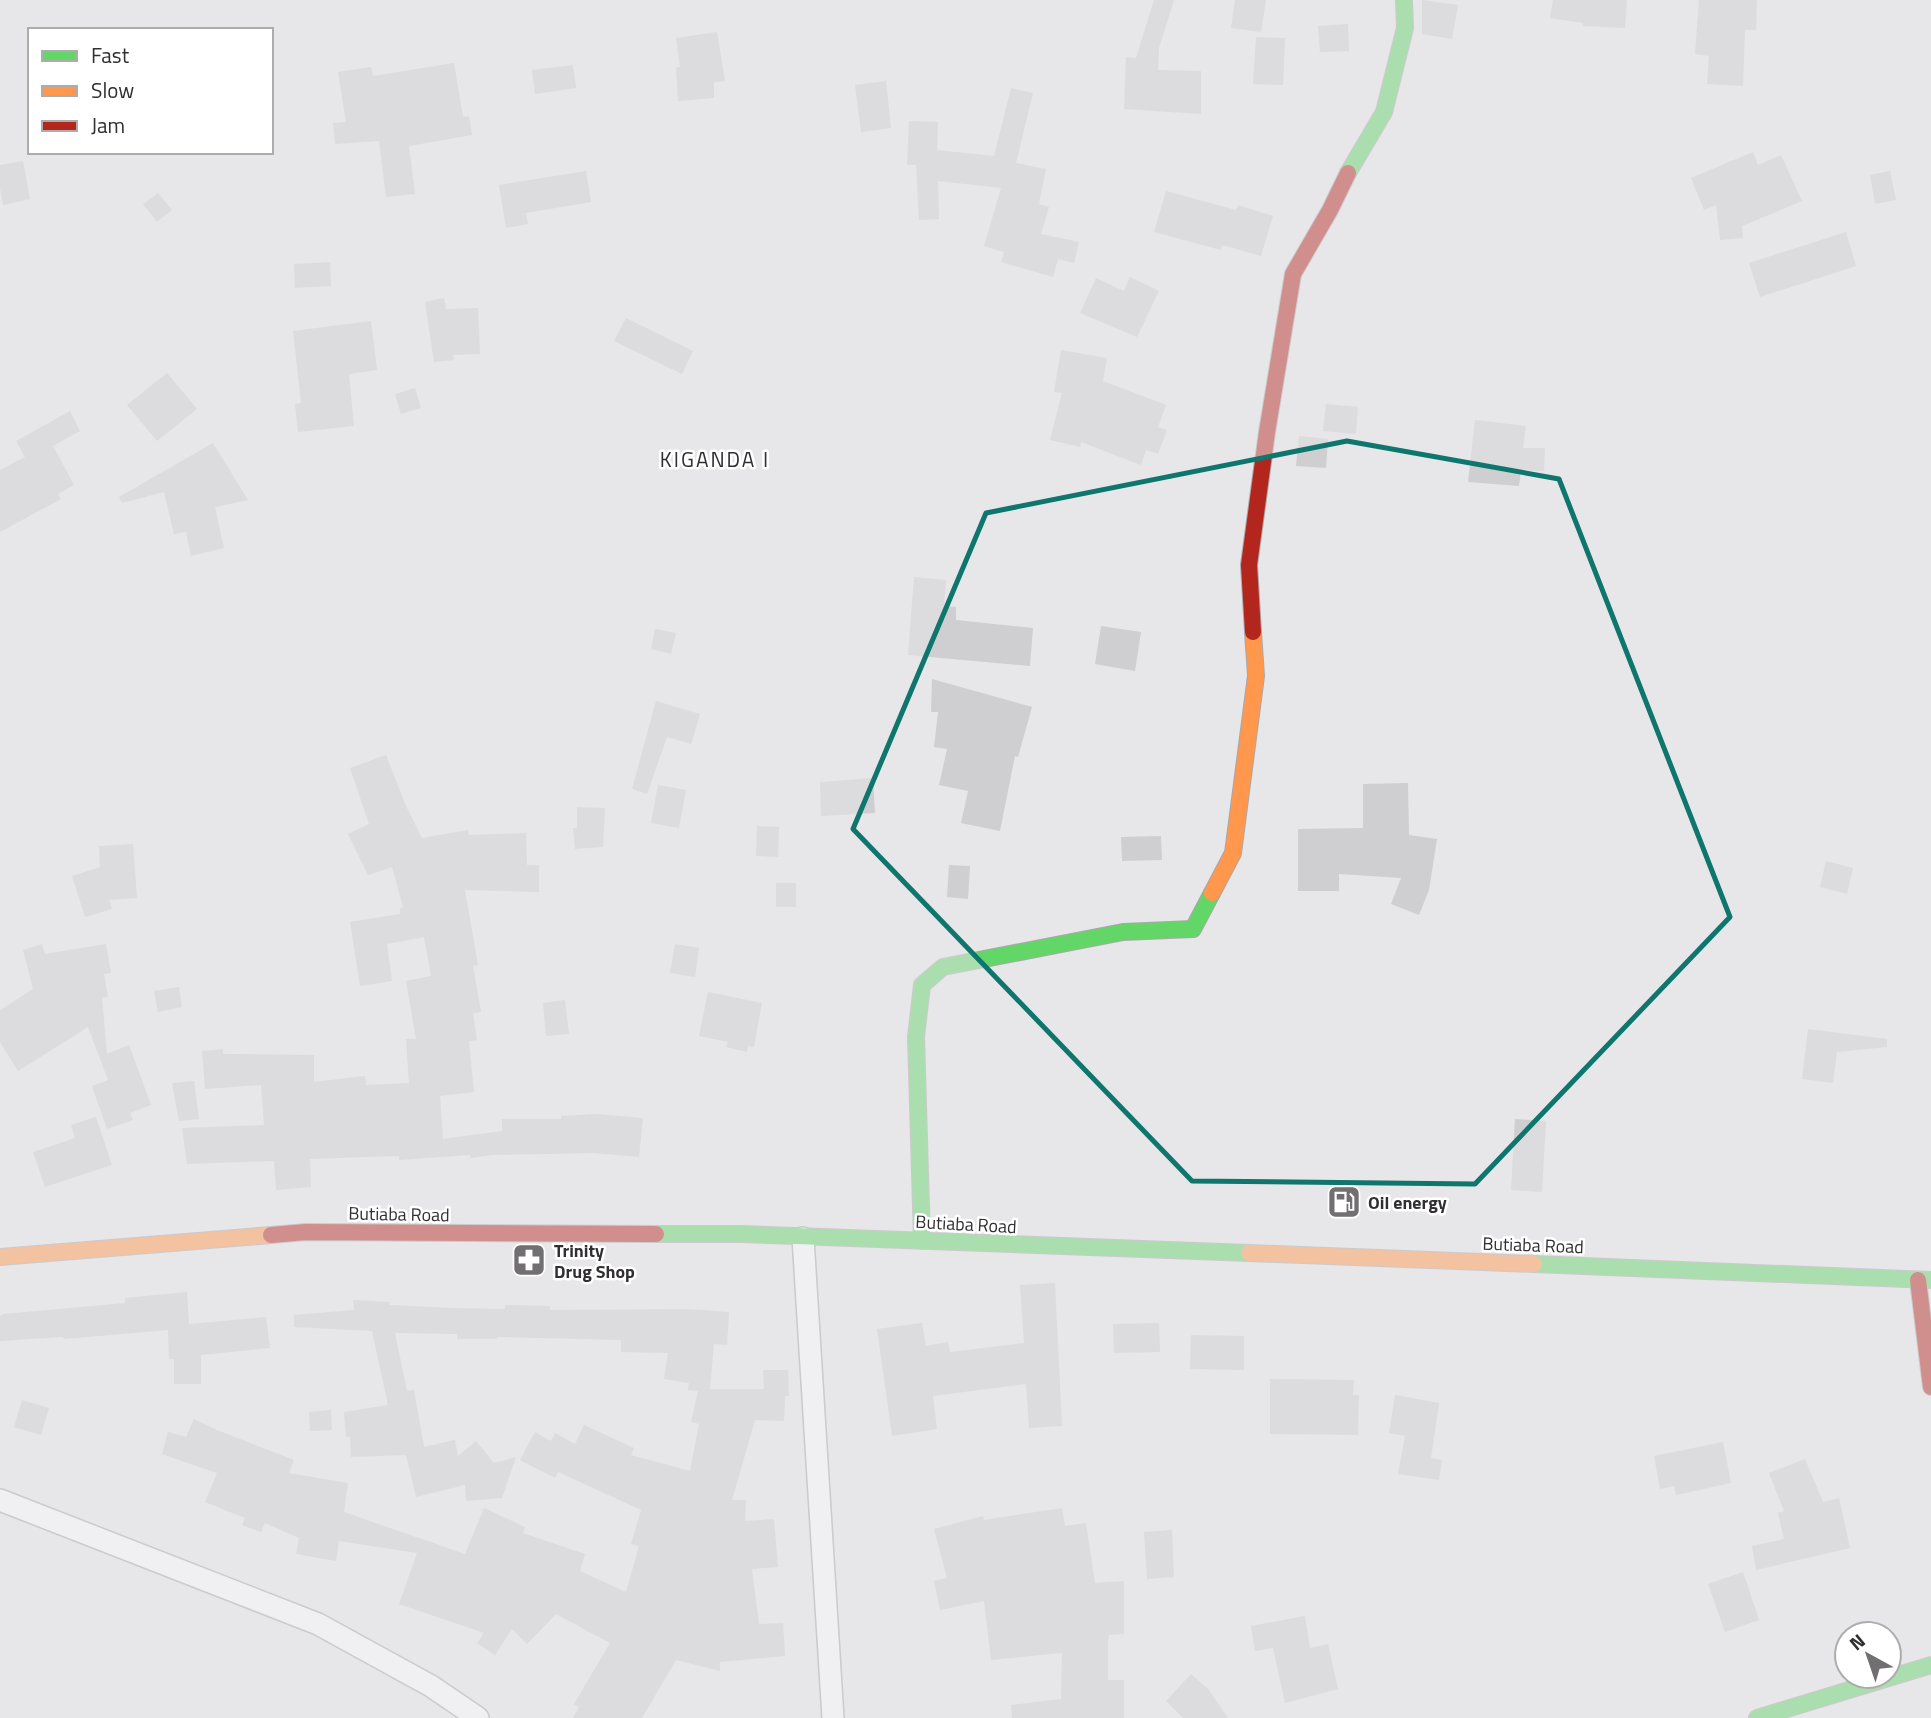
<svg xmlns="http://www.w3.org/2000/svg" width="1931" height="1718" viewBox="0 0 1931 1718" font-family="'Titillium Web',sans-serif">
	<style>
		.building { fill: #cfced0 }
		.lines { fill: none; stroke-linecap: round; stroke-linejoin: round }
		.street-casing { stroke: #a9a8aa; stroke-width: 24 }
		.fast-casing { stroke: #a9a8aa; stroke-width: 18 }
		.slow-casing { stroke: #a9a8aa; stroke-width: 18 }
		.jam-casing { stroke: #a9a8aa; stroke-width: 18 }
		.street { stroke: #fbfbfc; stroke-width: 21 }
		.fast { stroke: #63d668; stroke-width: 16 }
		.slow { stroke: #ff974d; stroke-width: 16 }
		.jam { stroke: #b3261e; stroke-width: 16 }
		.marked { fill: none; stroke: #0f766e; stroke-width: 5; stroke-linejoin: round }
		.labels { text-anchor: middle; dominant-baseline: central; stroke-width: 5; stroke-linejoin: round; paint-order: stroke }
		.poi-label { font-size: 18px; font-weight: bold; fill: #312f31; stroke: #fff; text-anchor: start }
		.street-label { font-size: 18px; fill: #312f31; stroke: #fff }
		.quarter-label { font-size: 21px; letter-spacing: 2px; fill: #312f31; stroke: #fff }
	</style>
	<rect width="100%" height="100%" fill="#e7e6e8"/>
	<!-- building -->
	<g class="building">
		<polygon points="1154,0 1174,0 1159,48 1158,70 1201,71 1201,114 1124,109 1126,57 1136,58"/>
		<polygon points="1235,0 1266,0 1261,32 1231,28"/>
		<polygon points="1422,0 1458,5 1452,39 1422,34"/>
		<polygon points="1553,0 1627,0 1625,28 1583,26 1583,23 1550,18"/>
		<polygon points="1699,0 1757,0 1756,30 1745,30 1743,86 1707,84 1709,56 1695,54"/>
		<polygon points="1348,24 1349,51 1320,52 1318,26"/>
		<polygon points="717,32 725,81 714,82 714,98 678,101 676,67 680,67 676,38"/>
		<polygon points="1256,37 1285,38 1283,85 1253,84"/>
		<polygon points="454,63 463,117 469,116 472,135 409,146 415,194 386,197 379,141 335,144 333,123 346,122 338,72 371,67 373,76"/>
		<polygon points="573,65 576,88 535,94 532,70"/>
		<polygon points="886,81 891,128 861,132 855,85"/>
		<polygon points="1011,88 1033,93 1016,163 1046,169 1039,204 1049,207 1041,234 1079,242 1074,263 1058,259 1053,277 1001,262 1004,252 984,246 1001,188 938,181 939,219 919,220 916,165 907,165 909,121 938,122 937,150 994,156"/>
		<polygon points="1753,152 1758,165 1781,155 1802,201 1742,226 1743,238 1720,240 1716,205 1704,210 1691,178"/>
		<polygon points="23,161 30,199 3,205 0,188 0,165"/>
		<polygon points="586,171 591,202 526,213 528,224 506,228 499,185"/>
		<polygon points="1890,171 1896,200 1875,204 1870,175"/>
		<polygon points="1166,191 1236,210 1238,205 1273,216 1261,256 1222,245 1221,250 1154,232"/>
		<polygon points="158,193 172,210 157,222 143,204"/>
		<polygon points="1846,232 1856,266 1760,297 1749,263"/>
		<polygon points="330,262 331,286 295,288 294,264"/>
		<polygon points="1130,277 1159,291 1137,337 1080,313 1096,278 1124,291"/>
		<polygon points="444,298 446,309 478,308 480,354 453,355 454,360 434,362 425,302"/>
		<polygon points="626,318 693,351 682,374 614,341"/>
		<polygon points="371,321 377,370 349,374 354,426 298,432 295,404 301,403 293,331"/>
		<polygon points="1061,350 1107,358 1103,381 1166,405 1158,427 1167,430 1158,454 1146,450 1141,465 1081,442 1080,447 1050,440 1062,393 1054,392"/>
		<polygon points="167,373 197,409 157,441 127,405"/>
		<polygon points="415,388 421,408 401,414 395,394"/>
		<polygon points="1326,404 1358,407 1356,434 1323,431"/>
		<polygon points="70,411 80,431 53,446 74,485 58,494 61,499 0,532 0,470 25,457 16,441"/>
		<polygon points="1475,420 1526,426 1523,448 1545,448 1544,471 1521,470 1519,486 1468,482"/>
		<polygon points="1299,436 1328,439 1326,468 1296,466"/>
		<polygon points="213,443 248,500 215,507 224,548 191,556 186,532 174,534 164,492 122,503 119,497"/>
		<polygon points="914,577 946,580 944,606 956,607 956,620 1033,628 1030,666 908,655"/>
		<polygon points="1101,626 1141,632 1135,671 1095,664"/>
		<polygon points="655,629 676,633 671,654 651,649"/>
		<polygon points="932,679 1032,707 1018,757 1015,756 1000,831 961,823 968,791 939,785 947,749 934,747 938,712 931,712"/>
		<polygon points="656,701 700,714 691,744 667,737 647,794 632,789"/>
		<polygon points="386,755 406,806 422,838 468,830 469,835 526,833 527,865 539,865 539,892 465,890 478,965 473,966 481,1012 473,1013 477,1040 469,1041 474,1092 440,1096 443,1139 502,1131 502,1119 561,1119 561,1116 596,1114 643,1118 639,1157 594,1153 492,1155 470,1158 470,1155 399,1160 399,1156 310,1159 311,1187 276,1190 274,1161 187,1164 182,1128 264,1125 261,1085 205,1089 202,1051 223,1049 223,1054 314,1055 314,1082 365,1076 366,1085 409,1083 406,1039 416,1039 406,981 431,976 424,937 387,944 392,981 360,986 350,922 400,914 400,908 403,907 392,867 368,875 348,834 369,824 350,768"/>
		<polygon points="873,778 875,813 821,816 820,782"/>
		<polygon points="1408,783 1409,835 1437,839 1429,890 1419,915 1391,904 1401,878 1339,874 1339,891 1298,891 1298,829 1363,828 1363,784"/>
		<polygon points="658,785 686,790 679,828 651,823"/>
		<polygon points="577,807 605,808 603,847 575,849 573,828 577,828"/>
		<polygon points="757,826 779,827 778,857 756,856"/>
		<polygon points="1161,836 1162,860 1122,861 1121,837"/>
		<polygon points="133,844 137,898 109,900 112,909 85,917 72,876 100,867 99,846"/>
		<polygon points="1826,861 1853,868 1847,894 1820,887"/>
		<polygon points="949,865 970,866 968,899 947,897"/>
		<rect x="776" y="883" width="20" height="24"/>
		<polygon points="42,944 45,954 106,944 111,973 104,974 108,997 102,998 107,1054 129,1045 151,1105 130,1113 133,1120 107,1129 92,1086 108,1080 88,1027 18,1071 0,1042 0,1010 33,989 23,950"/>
		<polygon points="675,944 699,948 695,977 670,973"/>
		<polygon points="179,987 182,1007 158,1012 154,991"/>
		<polygon points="708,992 762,1003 754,1047 748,1046 747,1052 726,1047 728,1042 699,1036"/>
		<polygon points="565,1000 569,1034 546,1036 543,1003"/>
		<polygon points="1808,1029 1887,1039 1887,1047 1837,1052 1833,1083 1802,1079"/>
		<polygon points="194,1081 199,1119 179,1121 172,1083"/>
		<polygon points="96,1117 112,1165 45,1187 33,1152 75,1138 71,1125"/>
		<polygon points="1515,1119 1546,1121 1542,1192 1511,1190"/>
		<polygon points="1055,1283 1062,1426 1029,1428 1026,1384 933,1396 937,1429 892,1436 877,1329 922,1323 926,1346 948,1342 950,1352 1024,1343 1020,1285"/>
		<polygon points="187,1292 189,1324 266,1317 270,1348 201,1355 201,1384 174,1384 174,1359 169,1359 168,1330 64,1339 63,1337 0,1341 0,1316 3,1314 125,1303 125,1298"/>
		<polygon points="353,1300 390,1302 389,1305 450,1308 505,1309 505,1305 550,1306 550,1310 686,1309 729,1312 727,1345 714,1344 710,1389 764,1389 763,1370 788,1370 789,1396 785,1396 784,1421 755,1420 732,1500 746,1500 745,1521 774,1519 778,1567 752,1569 759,1624 783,1623 785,1656 720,1662 720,1671 676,1660 642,1718 573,1718 579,1707 574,1704 610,1643 556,1614 527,1644 512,1629 495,1655 477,1643 484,1633 399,1604 417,1553 339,1541 336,1561 296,1554 299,1538 265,1523 261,1532 242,1525 245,1518 205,1502 217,1473 162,1454 168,1432 186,1437 194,1419 217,1430 294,1460 289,1473 348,1483 344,1512 465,1554 484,1508 525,1527 523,1533 585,1554 580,1571 626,1592 639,1546 631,1544 641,1510 558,1472 555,1478 520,1460 535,1432 551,1441 555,1433 575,1444 584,1425 634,1448 631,1455 690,1471 699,1424 691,1422 698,1391 688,1390 689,1383 664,1379 668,1353 621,1352 621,1340 497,1337 497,1339 457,1339 457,1334 395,1333 407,1391 414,1390 424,1447 455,1440 458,1456 476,1441 494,1463 516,1457 502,1498 466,1501 465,1485 416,1497 406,1455 351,1457 350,1437 346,1437 344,1412 388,1405 372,1331 294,1327 294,1315 354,1310"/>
		<polygon points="1159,1323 1160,1352 1114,1353 1113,1324"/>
		<polygon points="1191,1335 1244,1336 1244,1370 1190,1369"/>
		<polygon points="1270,1379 1354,1380 1353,1395 1359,1395 1358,1435 1270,1434"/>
		<polygon points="1395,1395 1439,1403 1431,1458 1442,1460 1439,1480 1398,1474 1405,1436 1389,1433"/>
		<polygon points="22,1400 49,1408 41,1435 14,1427"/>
		<polygon points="331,1410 332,1430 310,1431 309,1412"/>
		<polygon points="1723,1442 1731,1483 1676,1495 1674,1486 1660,1489 1654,1456"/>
		<polygon points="1805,1459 1823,1502 1839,1498 1850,1548 1756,1570 1752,1546 1784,1539 1778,1513 1784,1511 1769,1473"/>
		<polygon points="1062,1508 1065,1526 1086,1523 1095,1583 1124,1581 1124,1634 1109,1635 1108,1641 1108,1680 1124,1680 1124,1718 1012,1718 1011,1705 1061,1699 1062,1653 991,1660 984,1601 940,1610 934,1581 947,1578 934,1529 983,1516 984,1520"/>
		<polygon points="1172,1530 1174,1577 1147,1579 1144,1532"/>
		<polygon points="1743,1572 1759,1620 1725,1632 1708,1584"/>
		<polygon points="1305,1616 1310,1648 1328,1644 1338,1689 1285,1703 1273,1648 1255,1651 1251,1626"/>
		<polygon points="1191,1674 1208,1689 1228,1718 1183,1718 1166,1701"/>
	</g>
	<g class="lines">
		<defs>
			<g id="street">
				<polyline points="803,1238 833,1718"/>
				<polyline points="0,1500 318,1624 431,1686 478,1718"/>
			</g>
			<g id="fast">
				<polyline points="1348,173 1384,112 1405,28 1404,0"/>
				<polyline points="656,1234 741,1234 1249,1253"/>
				<polyline points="922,1241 916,1037 922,985 943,967 1123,932 1193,929 1212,893"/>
				<polyline points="1534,1264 1931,1280"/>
				<polyline points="1757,1718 1931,1665"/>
			</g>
			<g id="slow">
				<polyline points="1212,893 1233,853 1256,676 1253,632"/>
				<polyline points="1249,1253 1534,1264"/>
				<polyline points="0,1257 271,1235"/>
			</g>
			<g id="jam">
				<polyline points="1253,632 1249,565 1267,432 1293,274 1330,210 1348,173"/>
				<polyline points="271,1235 306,1232 656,1234"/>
				<polyline points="1918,1280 1931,1387"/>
			</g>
		</defs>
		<!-- street casing -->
		<use href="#street" class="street-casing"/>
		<!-- fast casing -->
		<use href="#fast" class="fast-casing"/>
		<!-- slow casing -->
		<use href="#slow" class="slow-casing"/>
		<!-- jam casing -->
		<use href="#jam" class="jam-casing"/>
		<!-- street -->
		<use href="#street" class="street"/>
		<!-- fast -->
		<use href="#fast" class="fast"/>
		<!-- slow -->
		<use href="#slow" class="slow"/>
		<!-- jam -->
		<use href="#jam" class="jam"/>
	</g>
	<!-- marked area -->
	<path d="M0 0H1931V1718H0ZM1347 441 1559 479 1730 917 1475 1184 1192 1181 853 829 986 513Z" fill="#e7e6e8" fill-opacity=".55" fill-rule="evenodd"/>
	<path class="marked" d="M1347 441 1559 479 1730 917 1475 1184 1192 1181 853 829 986 513Z"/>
	<!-- icons -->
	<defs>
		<symbol id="fuel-square" viewBox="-11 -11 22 22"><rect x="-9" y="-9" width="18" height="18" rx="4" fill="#716f71" stroke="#fff"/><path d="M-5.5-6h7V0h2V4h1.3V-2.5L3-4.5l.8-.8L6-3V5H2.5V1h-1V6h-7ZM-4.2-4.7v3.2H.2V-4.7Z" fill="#fff"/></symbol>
		<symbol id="pharmacy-square" viewBox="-11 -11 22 22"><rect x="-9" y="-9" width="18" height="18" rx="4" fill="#716f71" stroke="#fff"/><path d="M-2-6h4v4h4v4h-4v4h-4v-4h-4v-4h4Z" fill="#fff"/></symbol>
	</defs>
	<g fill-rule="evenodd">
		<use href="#fuel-square" x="1325" y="1183" width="38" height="38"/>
		<use href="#pharmacy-square" x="510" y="1241" width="38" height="38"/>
	</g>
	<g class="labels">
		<!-- poi labels -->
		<g class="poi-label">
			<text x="1368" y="1202">Oil energy</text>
			<text x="554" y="1250">Trinity<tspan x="554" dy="21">Drug Shop</tspan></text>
		</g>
		<!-- street labels -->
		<g class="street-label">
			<text transform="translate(399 1214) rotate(1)">Butiaba Road</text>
			<text transform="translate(966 1224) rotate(3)">Butiaba Road</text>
			<text transform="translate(1533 1245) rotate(2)">Butiaba Road</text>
		</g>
		<!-- quarter labels -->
		<g class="quarter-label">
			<text x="715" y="459">KIGANDA I</text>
		</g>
	</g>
	<!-- legend -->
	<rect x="28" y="28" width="245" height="126" fill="#ffffff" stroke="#adacad" stroke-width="2"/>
	<rect x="42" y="51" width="35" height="10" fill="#63d668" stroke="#adacad" stroke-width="2"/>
	<text x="91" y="63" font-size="21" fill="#312f31">Fast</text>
	<rect x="42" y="86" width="35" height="10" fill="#ff974d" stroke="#adacad" stroke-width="2"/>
	<text x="91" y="98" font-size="21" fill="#312f31">Slow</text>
	<rect x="42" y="121" width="35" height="10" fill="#b3261e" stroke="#adacad" stroke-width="2"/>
	<text x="91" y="133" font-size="21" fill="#312f31">Jam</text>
	<!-- north arrow -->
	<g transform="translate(1868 1655) rotate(320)"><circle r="33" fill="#ffffff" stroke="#adacad" stroke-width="2"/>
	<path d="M0-5L12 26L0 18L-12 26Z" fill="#716f71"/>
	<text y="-10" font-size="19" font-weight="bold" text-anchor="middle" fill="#312f31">N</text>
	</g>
</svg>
